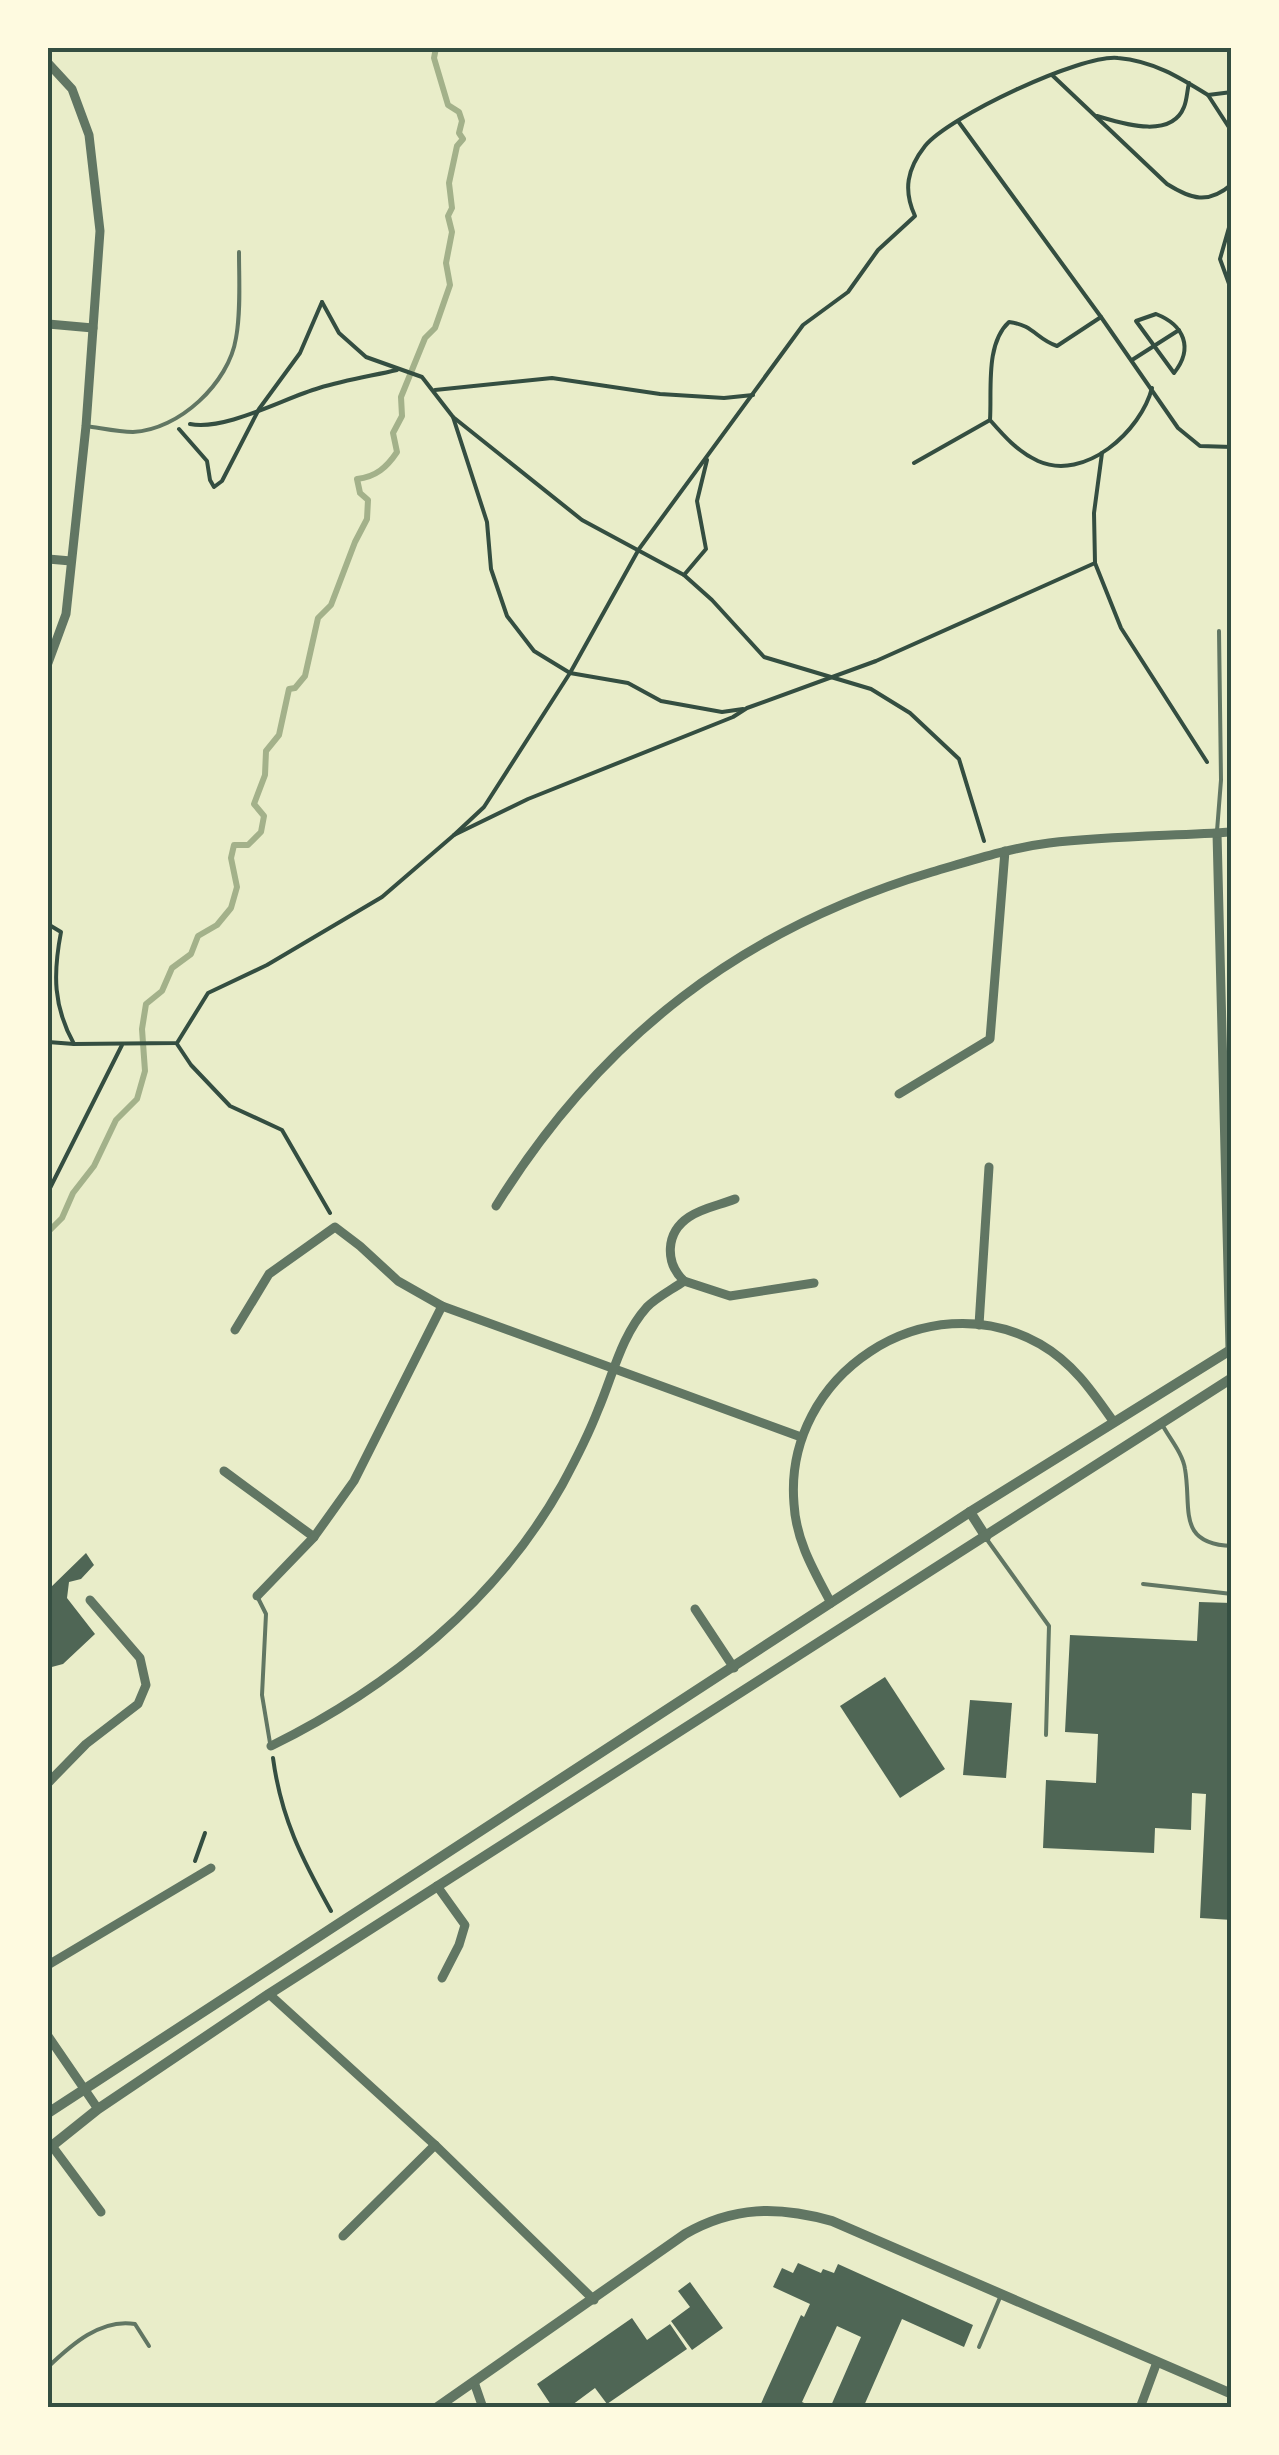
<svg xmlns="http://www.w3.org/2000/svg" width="1279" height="2455" viewBox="0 0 1279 2455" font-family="'DM Sans',sans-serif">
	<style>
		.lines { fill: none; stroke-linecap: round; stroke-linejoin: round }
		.stream { stroke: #a3b18a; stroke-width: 6 }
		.building { fill: #4f6655 }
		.path { stroke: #344e41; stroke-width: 4 }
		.service { stroke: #617663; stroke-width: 4 }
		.minor { stroke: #617663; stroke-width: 9 }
		.tertiary { stroke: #617663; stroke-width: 10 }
		.neatline { fill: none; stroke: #344e41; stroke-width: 4 }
	</style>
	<rect width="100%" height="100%" fill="#e9edc9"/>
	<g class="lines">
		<!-- stream -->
		<path class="stream" d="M48 1232 62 1218 73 1193 94 1166 116 1120 137 1099 145 1071 142 1029 146 1004 162 991 172 968 191 954 198 936 217 925 231 908 237 887 231 858 234 845H248L261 832 264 816 254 804 265 775 266 751 279 735 289 689 295 688 305 676 318 618 331 605 355 542 367 519 368 500 360 493 357 479C376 477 387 467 397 452L393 433 402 416 401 397 425 338 435 328 450 285 446 263 452 232 448 216 452 208 449 183 457 146 463 139 459 133 462 121 459 112 448 105 434 58 436 48"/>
	</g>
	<!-- building -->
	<g class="building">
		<polygon points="86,1553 94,1565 81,1579 69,1582 67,1598 95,1634 63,1664 48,1668 48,1590"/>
		<polygon points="1199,1602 1232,1603 1232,1920 1200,1918 1206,1794 1192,1793 1191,1830 1155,1828 1154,1853 1043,1848 1046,1780 1096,1783 1098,1734 1065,1732 1070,1635 1197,1641"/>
		<polygon points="885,1677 945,1769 900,1798 840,1706"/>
		<polygon points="970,1700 1012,1703 1006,1778 963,1775"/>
		<polygon points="798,2263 821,2273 823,2269 834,2273 838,2264 973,2325 964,2347 902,2319 863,2408 830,2408 861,2337 837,2326 802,2402 815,2408 759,2408 801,2315 804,2317 810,2304 773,2287 782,2268 793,2273"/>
		<polygon points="690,2282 723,2328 692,2350 671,2321 690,2307 678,2291"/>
		<polygon points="632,2318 647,2340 670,2324 687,2349 607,2404 595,2388 568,2408 553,2408 537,2384"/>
	</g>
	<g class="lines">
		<!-- path -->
		<g class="path">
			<path d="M1052 75 1167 184C1191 199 1208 205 1232 184"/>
			<polyline points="1208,95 1232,132"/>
			<path d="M1097 116C1121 123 1171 140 1184 107 1187 100 1187 91 1189 83"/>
			<polyline points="958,121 1101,317"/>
			<polyline points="1232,217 1220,259 1232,292"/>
			<polyline points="322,302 339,333 366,357 422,377 453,417 487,522 491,569 507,616 534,651 570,673 628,683 661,701 722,712 743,709"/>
			<path d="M1156 314C1184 325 1194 348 1174 373L1136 321Z"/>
			<polyline points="1132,360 1179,330"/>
			<polyline points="435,390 552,378 660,394 724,398 753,395"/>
			<polyline points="453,417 582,520 684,575 712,600 764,657 871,689 910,713 959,759 984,841"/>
			<path d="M990 420C1004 436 1017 451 1038 461 1085 482 1141 431 1152 388"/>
			<path d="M190 424C226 431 284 398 319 388 345 380 371 376 397 370"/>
			<polyline points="179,429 207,461 210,480 214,487 222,481 259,409 300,353 322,302"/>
			<polyline points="1102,453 1094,513 1095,563 1121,628 1207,762"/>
			<path d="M914 463 990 420C992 390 985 344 1009 322 1034 325 1036 339 1057 346L1101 317 1178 428 1200 446 1232 447"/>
			<polyline points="684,575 706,549 697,501 707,460"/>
			<path d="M454 835 484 807 570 673 639 549 803 325 848 292 878 250 915 216C903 190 907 169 925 146 948 117 1081 54 1118 58 1153 61 1179 77 1208 95L1232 92"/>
			<path d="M48 929 51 926 61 932C53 974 53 1006 74 1044"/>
			<polyline points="48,1042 74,1044 177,1043 208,993 267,965 382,897 454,835 528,799 733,717 747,708 876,661 1095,563"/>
			<polyline points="177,1044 191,1065 230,1106 282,1130 330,1213"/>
			<polyline points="48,1192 122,1045"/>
			<path d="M273 1758C281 1818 302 1859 331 1911"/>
			<polyline points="195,1861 205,1833"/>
		</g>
		<!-- service -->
		<g class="service">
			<path d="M86 426C101 428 118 432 133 432 179 430 229 383 236 338 241 311 239 280 239 252"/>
			<polyline points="1217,831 1221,780 1219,631"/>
			<path d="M1163 1426C1170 1439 1183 1454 1185 1469 1192 1508 1176 1544 1232 1546"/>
			<polyline points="988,1541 1049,1626 1046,1735"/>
			<polyline points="1143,1584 1232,1594"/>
			<polyline points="257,1596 266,1614 262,1695 270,1743"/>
			<polyline points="979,2347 1001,2295"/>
			<path d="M48 2367C71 2345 101 2318 135 2324L149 2346"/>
		</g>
		<!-- minor -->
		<g class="minor">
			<polyline points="48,63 72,89 89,135 100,231 86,426 66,614 48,663"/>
			<polyline points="48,324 93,328"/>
			<polyline points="48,559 71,561"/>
			<polyline points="1217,833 1230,1349"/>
			<polyline points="899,1094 990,1039 1005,851"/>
			<path d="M496 1206C601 1037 742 929 932 872 970 861 1009 848 1049 843 1110 836 1171 836 1232 832"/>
			<polyline points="684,1281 730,1296 814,1283"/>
			<polyline points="979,1325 989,1167"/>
			<polyline points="235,1330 269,1274 335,1227 360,1246 398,1281 442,1306 801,1437"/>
			<polyline points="224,1471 314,1537 354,1481 442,1306"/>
			<polyline points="257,1596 314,1537"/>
			<path d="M831 1603C814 1571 796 1541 794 1504 783 1375 926 1280 1040 1344 1073 1363 1092 1391 1113 1421"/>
			<polyline points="695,1609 734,1668"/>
			<path d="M271 1746C389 1688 497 1601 562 1485 575 1461 588 1436 598 1410 613 1375 621 1336 647 1307 657 1297 673 1289 684 1281 665 1263 665 1233 689 1217 702 1208 720 1205 735 1199"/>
			<polyline points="48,1783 86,1744 138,1704 146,1685 140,1658 90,1600"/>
			<polyline points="437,1886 465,1925 459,1945 442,1978"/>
			<polyline points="48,1965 211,1868"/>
			<polyline points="269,1994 435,2145 594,2300"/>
			<polyline points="48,2036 98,2109"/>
			<polyline points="52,2146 101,2212"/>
			<polyline points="343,2236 435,2145"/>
			<polyline points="474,2382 483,2408"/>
			<polyline points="1140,2408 1157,2362"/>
		</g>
		<!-- tertiary -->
		<g class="tertiary">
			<polyline points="970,1512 986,1537"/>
			<polyline points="48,2113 970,1512 1232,1349"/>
			<polyline points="48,2149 98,2109 269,1994 1232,1378"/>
			<path d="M436 2408 685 2234C734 2206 778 2206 832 2221L1232 2394"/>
		</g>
	</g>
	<!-- border -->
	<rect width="1279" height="2455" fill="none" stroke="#fefae0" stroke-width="100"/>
	<rect x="50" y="50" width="1179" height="2355" class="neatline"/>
</svg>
